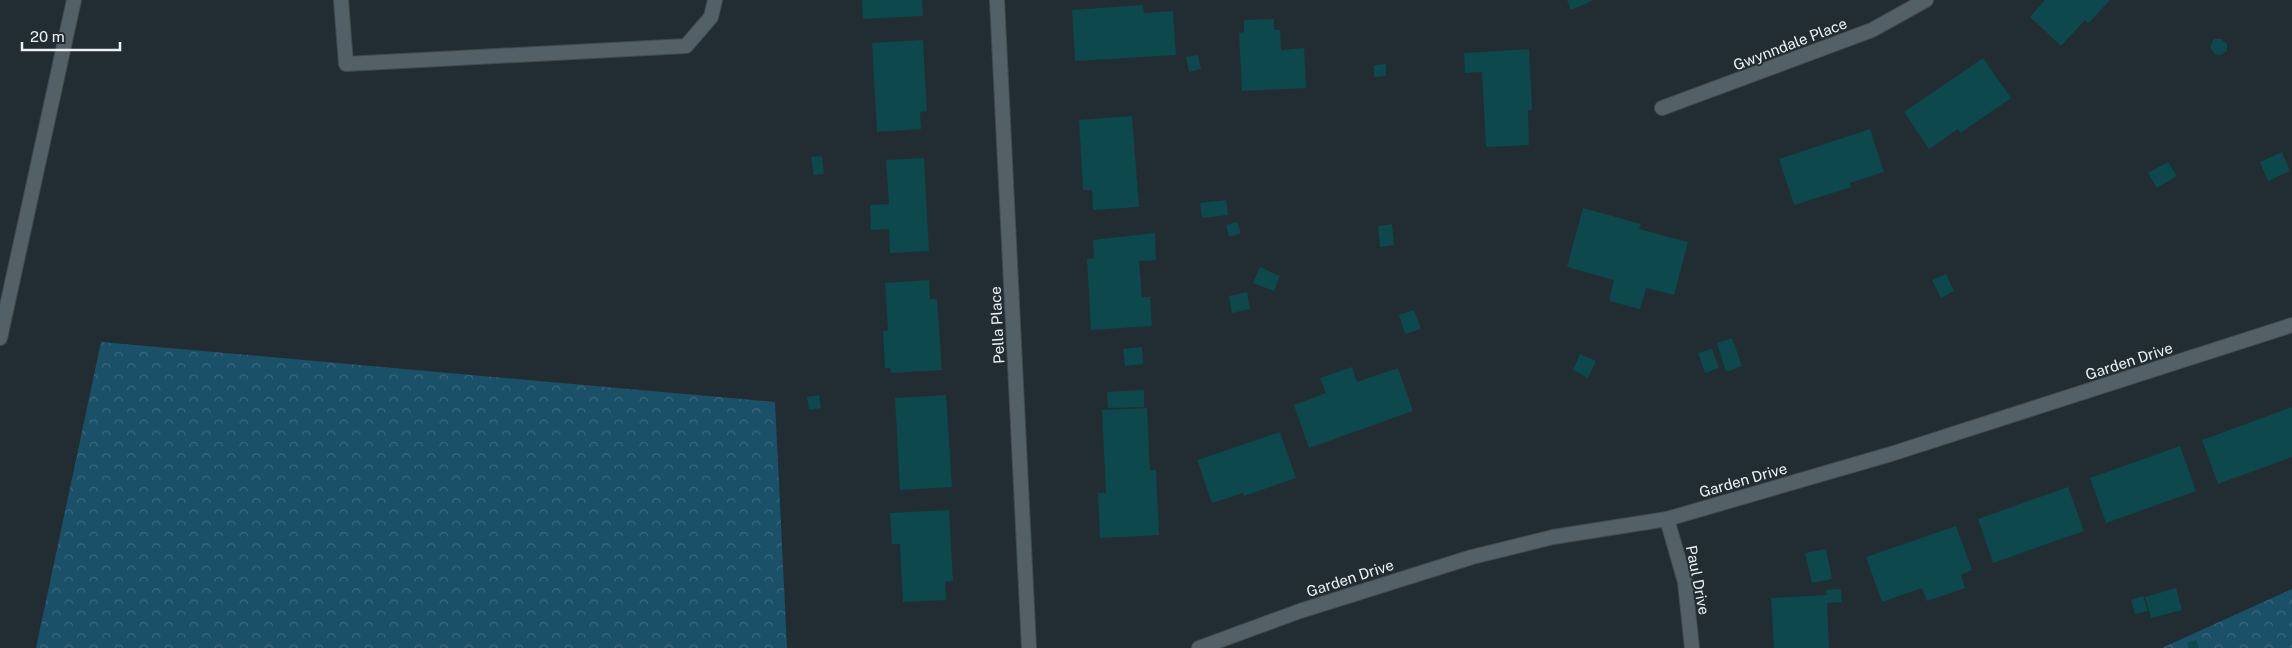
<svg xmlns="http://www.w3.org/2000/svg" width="2292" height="648" viewBox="0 0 2292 648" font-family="'Public Sans',sans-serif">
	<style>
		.forest { fill: url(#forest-crowns) }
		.building { fill: #0c484c }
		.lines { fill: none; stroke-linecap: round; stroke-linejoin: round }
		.service-casing { stroke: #414a4f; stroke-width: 16 }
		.minor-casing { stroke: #414a4f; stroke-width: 16 }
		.service { stroke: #546067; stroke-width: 14 }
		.minor { stroke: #546067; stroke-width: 14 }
		.labels { text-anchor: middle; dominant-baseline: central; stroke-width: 4; stroke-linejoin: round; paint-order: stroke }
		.street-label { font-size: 15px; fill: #ebf2f6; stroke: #222d33 }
	</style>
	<defs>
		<pattern id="forest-crowns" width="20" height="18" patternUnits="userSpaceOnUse" patternTransform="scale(1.25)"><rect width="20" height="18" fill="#1a5068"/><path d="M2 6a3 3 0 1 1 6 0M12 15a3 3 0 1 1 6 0" fill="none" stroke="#3b6a7e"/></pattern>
	</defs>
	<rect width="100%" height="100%" fill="#222d33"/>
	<!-- forest -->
	<g class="forest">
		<polygon points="101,342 775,402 787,648 36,648"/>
		<polygon points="2292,589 2292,648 2162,648"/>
	</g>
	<!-- building -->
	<g class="building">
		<polygon points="862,0 922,0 923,16 863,19"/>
		<polygon points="1567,0 1594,0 1571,10"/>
		<polygon points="2045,0 2110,0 2088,24 2085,20 2061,46 2030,17"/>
		<polygon points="1143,5 1144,13 1173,11 1176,55 1075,61 1072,10"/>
		<polygon points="1274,19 1274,30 1280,30 1281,50 1304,48 1306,88 1242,91 1239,33 1244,32 1244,20"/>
		<polygon points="2214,39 2221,39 2227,44 2227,51 2221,55 2215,54 2210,47"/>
		<polygon points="923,40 927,111 920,112 921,129 877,132 872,43"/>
		<polygon points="1529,49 1532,110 1528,110 1529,145 1486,147 1482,72 1465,73 1464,53"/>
		<polygon points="1198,55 1201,69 1189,72 1186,57"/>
		<polygon points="1983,58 2011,98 1960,133 1958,129 1929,149 1904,112"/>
		<polygon points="1386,64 1386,76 1374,77 1374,65"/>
		<polygon points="1132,116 1139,207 1093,210 1092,190 1083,190 1079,120"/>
		<polygon points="1870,129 1884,172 1850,183 1851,187 1794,205 1779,159"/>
		<polygon points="2282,152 2290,171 2268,181 2260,162"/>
		<polygon points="822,156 824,174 814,175 811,157"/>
		<polygon points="924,158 929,251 890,253 889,229 871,230 870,205 889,204 886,160"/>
		<polygon points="2168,162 2177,176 2157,188 2148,173"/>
		<polygon points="1226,200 1228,215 1202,218 1200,203"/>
		<polygon points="1583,208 1641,224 1639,229 1688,242 1674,295 1646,288 1640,309 1609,301 1614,280 1567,267"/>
		<polygon points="1237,222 1241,233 1229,237 1226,225"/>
		<polygon points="1392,224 1394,245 1380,247 1378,226"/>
		<polygon points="1155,233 1156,260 1139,261 1142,297 1150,297 1152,326 1091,330 1087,259 1094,258 1093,240"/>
		<polygon points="1260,267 1280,276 1274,291 1253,283"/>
		<polygon points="1946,274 1954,291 1941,298 1932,280"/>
		<polygon points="929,280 930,299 937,299 942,370 891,373 890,368 885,368 883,331 888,330 885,283"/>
		<polygon points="1247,292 1250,309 1232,313 1229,296"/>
		<polygon points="1414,310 1421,329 1405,334 1399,315"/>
		<polygon points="1732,338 1742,366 1726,372 1717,343"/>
		<polygon points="1142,347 1143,364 1125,366 1123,349"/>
		<polygon points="1712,349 1719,368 1705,373 1698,353"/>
		<polygon points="1580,354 1596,361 1588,378 1573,370"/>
		<polygon points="1352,367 1357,382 1398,368 1413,411 1309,448 1294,405 1326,393 1320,378"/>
		<polygon points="1144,390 1144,407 1108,408 1107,392"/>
		<polygon points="819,395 821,408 809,410 807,397"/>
		<polygon points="946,395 952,487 900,490 895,398"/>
		<polygon points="2292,407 2292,457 2218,484 2202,440"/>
		<polygon points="1147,408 1150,470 1156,470 1159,535 1100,538 1098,493 1106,493 1102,410"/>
		<polygon points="1280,432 1296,478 1244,496 1243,493 1212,503 1197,460"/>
		<polygon points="2180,446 2196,491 2106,523 2090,478"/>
		<polygon points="2068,487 2084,531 1993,563 1978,519"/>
		<polygon points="949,510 953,581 945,582 946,600 903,602 900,544 892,544 890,513"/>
		<polygon points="1956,526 1972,570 1961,575 1965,588 1927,601 1922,588 1882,602 1866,557"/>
		<polygon points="1826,549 1832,579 1812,583 1805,553"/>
		<polygon points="2176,588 2182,610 2151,618 2145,597"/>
		<polygon points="1841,589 1842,602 1827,603 1829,648 1774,648 1771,598 1827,595 1826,590"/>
		<polygon points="2143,596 2148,611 2135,614 2131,600"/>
		<polygon points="2196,640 2199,648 2189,648 2187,643"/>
	</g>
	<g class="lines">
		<defs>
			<g id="service">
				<polyline points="341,0 346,64 686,46 711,17 715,0"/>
				<polyline points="0,338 74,0"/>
			</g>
			<g id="minor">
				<polyline points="997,0 1029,648"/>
				<polyline points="1662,108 1872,30 1926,0"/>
				<polyline points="1667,519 1685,582 1692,648"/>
				<polyline points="1199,648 1300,611 1472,557 1553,537 1667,519 1891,454 2292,325"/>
			</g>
		</defs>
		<!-- service casing -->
		<use href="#service" class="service-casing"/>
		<!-- minor casing -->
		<use href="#minor" class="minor-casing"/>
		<!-- service -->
		<use href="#service" class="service"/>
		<!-- minor -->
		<use href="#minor" class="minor"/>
	</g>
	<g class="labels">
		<!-- street labels -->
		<g class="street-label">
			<text transform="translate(1790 44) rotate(-21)">Gwynndale Place</text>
			<text transform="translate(997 325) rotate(-93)">Pella Place</text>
			<text transform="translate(2129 361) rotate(-18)">Garden Drive</text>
			<text transform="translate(1743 480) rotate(-16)">Garden Drive</text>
			<text transform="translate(1350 578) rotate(-18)">Garden Drive</text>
			<text transform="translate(1698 580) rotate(79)">Paul Drive</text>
		</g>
	</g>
	<!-- scale -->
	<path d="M22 42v8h98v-8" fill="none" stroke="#ebf2f6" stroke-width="2.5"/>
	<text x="30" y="42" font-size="15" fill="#ebf2f6" stroke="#222d33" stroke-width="4" paint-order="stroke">20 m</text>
</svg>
